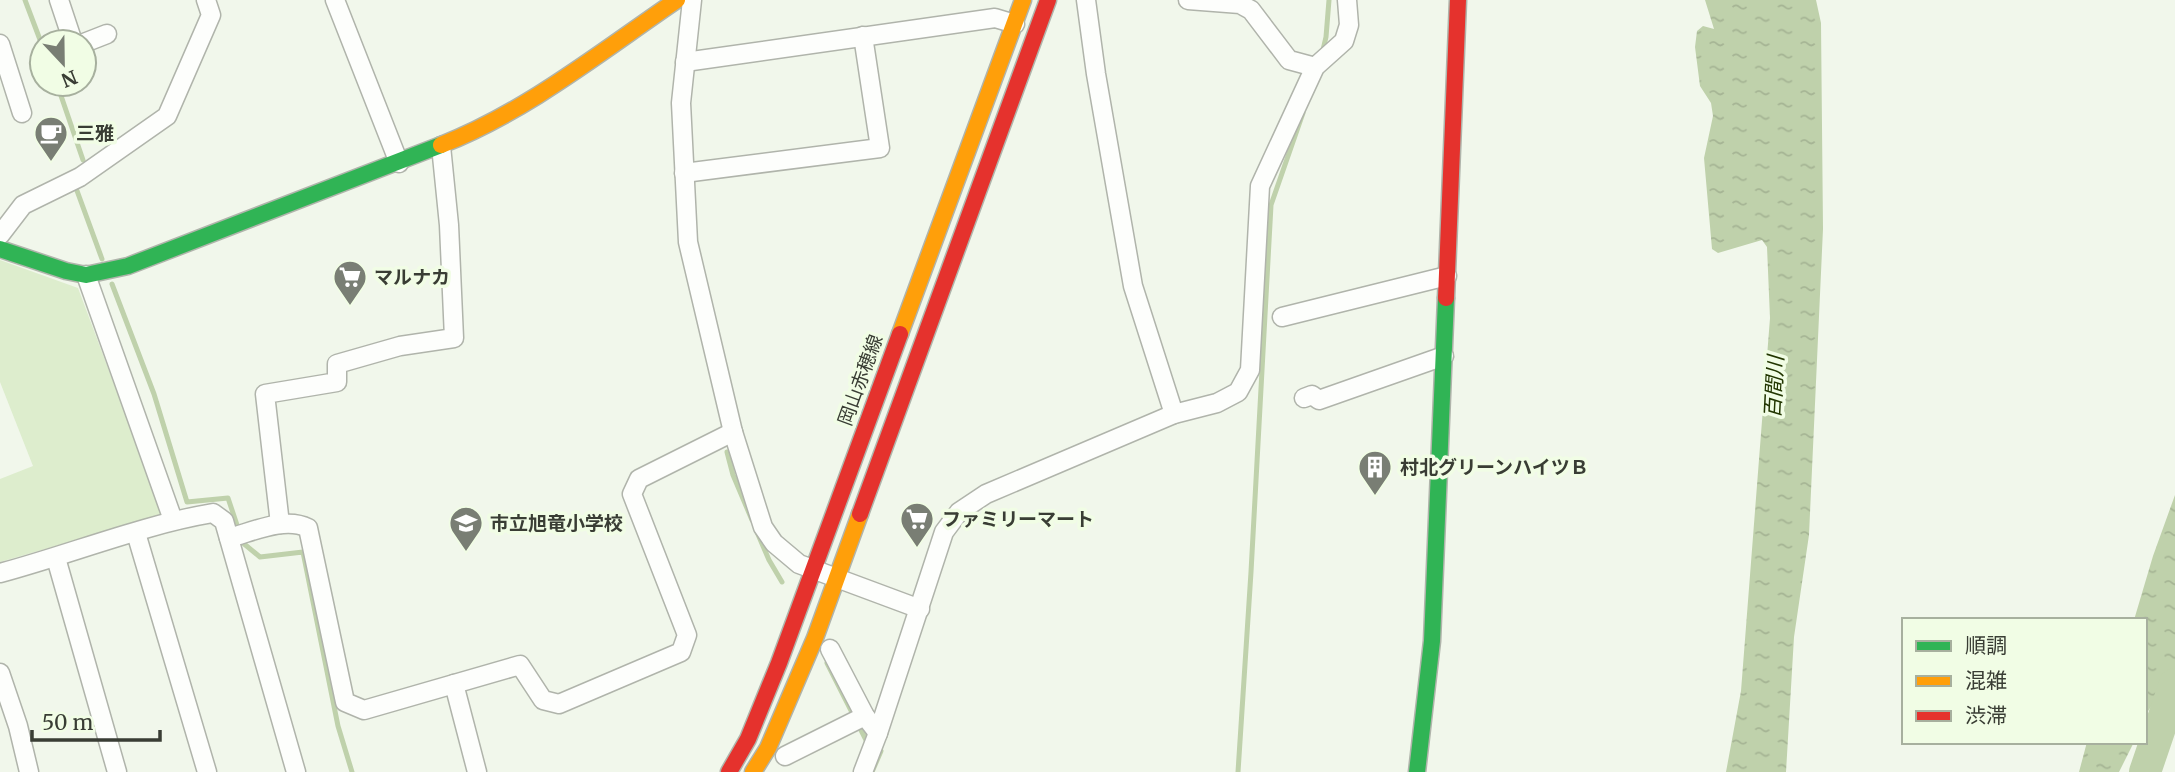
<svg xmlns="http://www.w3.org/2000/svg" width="2175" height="772" viewBox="0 0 2175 772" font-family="Merriweather,'Noto Sans JP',serif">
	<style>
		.green { fill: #ddedcd }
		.water { fill: url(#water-ripples) }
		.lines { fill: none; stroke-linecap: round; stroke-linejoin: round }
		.stream { stroke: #bfd1ab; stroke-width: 5 }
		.river { stroke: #bfd1ab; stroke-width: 32 }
		.street-casing { stroke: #b0b4ab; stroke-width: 21 }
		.fast-casing { stroke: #b0b4ab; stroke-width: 19 }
		.slow-casing { stroke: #b0b4ab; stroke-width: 19 }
		.jam-casing { stroke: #b0b4ab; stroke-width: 19 }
		.street { stroke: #fdfefc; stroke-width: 18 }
		.fast { stroke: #30b455; stroke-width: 16 }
		.slow { stroke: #ff9f0a; stroke-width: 16 }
		.jam { stroke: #e5322d; stroke-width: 16 }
		.labels { text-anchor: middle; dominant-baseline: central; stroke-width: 7; stroke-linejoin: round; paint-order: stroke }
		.poi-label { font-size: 19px; font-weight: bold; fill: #393d34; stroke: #f1fde5; text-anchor: start }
		.street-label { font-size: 19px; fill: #393d34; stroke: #f1fde5 }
		.water-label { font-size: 21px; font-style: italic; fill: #223600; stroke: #f1fde5 }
	</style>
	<defs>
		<pattern id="water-ripples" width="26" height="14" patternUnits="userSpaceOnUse" patternTransform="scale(1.75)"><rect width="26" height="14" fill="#bfd1ab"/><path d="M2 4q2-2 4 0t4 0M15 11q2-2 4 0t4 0" fill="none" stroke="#a5b494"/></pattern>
	</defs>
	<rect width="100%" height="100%" fill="#f1f7eb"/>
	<!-- green -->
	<polygon class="green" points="0,260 78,288 163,515 0,562 0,479 33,466 0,382"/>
	<!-- water -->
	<g class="water">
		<polygon points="1705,0 1816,0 1821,23 1823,229 1809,535 1794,637 1786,772 1726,772 1741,691 1770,318 1767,247 1762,240 1718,253 1712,249 1704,158 1713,116 1711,103 1700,86 1695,47 1697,31 1703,26 1714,29"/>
		<polygon points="2175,495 2175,669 2145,716 2145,620 2134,620 2153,556"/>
		<polygon points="2087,742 2134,742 2119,772 2079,772"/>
	</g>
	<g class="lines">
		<!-- stream -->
		<g class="stream">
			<polyline points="25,0 42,45"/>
			<polyline points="1322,54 1326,37 1329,0"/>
			<polyline points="57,84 83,160"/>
			<polyline points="76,188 102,259"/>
			<polyline points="112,284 154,394 187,502 228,498 237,525"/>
			<polyline points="727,452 733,475 752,520"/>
			<polyline points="757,532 769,560 782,582"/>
			<polyline points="243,543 260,557 303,552 338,726 352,772"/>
			<polyline points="827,663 866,740 881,751 872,772"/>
			<polyline points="1238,772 1251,572 1271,205 1303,113"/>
		</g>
		<!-- river -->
		<polyline class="river" points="2145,772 2175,684"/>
		<defs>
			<g id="street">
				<polyline points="59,0 73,42"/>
				<polyline points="335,0 399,163"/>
				<polyline points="692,0 681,103 688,242 733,432 763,527 774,543 799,564 920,609"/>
				<polyline points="1086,0 1096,74 1133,286 1174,414"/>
				<polyline points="1188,0 1240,4 1251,10 1289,60 1315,67"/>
				<polyline points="84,43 107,34"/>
				<polyline points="0,44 22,113"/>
				<polyline points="685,62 995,18 1015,24"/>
				<polyline points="684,173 880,148 863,36"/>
				<polyline points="0,235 23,205 80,177 167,116 211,15 206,0"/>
				<polyline points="86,275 173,520"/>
				<polyline points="1282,317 1447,276"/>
				<polyline points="1304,398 1312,395 1319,400 1444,356"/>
				<polyline points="280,524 265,394 337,382 337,364 400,346 454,338 449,225 441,146"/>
				<polyline points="136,533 207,772"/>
				<path d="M229 538C252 532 285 516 308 528L345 702 364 710 520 665 543 700 559 704 681 652 687 635 632 494 639 479 733 432"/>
				<polyline points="56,558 117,772"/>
				<path d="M0 573C71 554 142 525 213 513L224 521 296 772"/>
				<polyline points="830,649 865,716 878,733"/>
				<polyline points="0,673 18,726 29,772"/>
				<polyline points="454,684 477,772"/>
				<polyline points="785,756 865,716"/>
				<polyline points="863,772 878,733 944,532 959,512 986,494 1174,414 1217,403 1238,392 1250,370 1260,186 1315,67 1344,41 1349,25 1347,0"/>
			</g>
			<g id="fast">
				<polyline points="0,249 66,271 86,275 128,266 441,145"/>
				<polyline points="1417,772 1432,641 1446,298"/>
			</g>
			<g id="slow">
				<path d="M441 145C526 112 602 51 677 0"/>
				<polyline points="900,334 1023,0"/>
				<polyline points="753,772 768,748 815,638 860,514"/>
			</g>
			<g id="jam">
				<polyline points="1446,298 1458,0"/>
				<polyline points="860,514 1048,0"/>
				<polyline points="729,772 748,739 779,663 900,334"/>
			</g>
		</defs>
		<!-- street casing -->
		<use href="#street" class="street-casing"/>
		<!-- fast casing -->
		<use href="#fast" class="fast-casing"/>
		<!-- slow casing -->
		<use href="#slow" class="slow-casing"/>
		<!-- jam casing -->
		<use href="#jam" class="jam-casing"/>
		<!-- street -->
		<use href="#street" class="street"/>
		<!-- fast -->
		<use href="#fast" class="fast"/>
		<!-- slow -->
		<use href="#slow" class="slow"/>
		<!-- jam -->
		<use href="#jam" class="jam"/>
	</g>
	<!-- icons -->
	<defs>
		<symbol id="cafe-pin" viewBox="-11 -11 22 30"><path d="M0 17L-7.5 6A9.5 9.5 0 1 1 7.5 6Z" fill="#797e74" stroke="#f1fde5"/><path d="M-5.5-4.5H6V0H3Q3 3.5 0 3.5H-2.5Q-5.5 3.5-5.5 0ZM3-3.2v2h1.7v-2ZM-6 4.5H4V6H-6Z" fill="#fff"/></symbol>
		<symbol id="supermarket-pin" viewBox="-11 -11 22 30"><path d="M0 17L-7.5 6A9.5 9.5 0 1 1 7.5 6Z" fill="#797e74" stroke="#f1fde5"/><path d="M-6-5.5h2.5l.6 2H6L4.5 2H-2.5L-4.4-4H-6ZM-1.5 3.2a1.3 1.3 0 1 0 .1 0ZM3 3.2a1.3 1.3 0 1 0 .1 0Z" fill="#fff"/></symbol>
		<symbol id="building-pin" viewBox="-11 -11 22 30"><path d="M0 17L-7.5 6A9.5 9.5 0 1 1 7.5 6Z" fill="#797e74" stroke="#f1fde5"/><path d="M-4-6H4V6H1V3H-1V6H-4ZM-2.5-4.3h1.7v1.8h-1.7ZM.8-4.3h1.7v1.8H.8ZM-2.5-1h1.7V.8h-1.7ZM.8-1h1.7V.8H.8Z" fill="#fff"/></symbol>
		<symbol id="school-pin" viewBox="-11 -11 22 30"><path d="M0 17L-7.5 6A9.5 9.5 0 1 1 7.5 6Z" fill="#797e74" stroke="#f1fde5"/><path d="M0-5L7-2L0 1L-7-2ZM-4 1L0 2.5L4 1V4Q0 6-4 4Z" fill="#fff"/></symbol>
	</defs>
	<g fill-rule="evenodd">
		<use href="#cafe-pin" x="32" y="114" width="38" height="52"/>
		<use href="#supermarket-pin" x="331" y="258" width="38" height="52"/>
		<use href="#building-pin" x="1356" y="448" width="38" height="52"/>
		<use href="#supermarket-pin" x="898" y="500" width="38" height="52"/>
		<use href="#school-pin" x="447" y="504" width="38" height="52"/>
	</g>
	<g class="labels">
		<!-- poi labels -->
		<g class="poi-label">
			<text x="76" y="133">三雅</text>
			<text x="374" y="277">マルナカ</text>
			<text x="1400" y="467">村北グリーンハイツＢ</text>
			<text x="942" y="519">ファミリーマート</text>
			<text x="490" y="523">市立旭竜小学校</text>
		</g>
		<!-- street labels -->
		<g class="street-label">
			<text transform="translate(860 380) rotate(-70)">岡山赤穂線</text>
		</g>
		<!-- water labels -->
		<g class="water-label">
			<text transform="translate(1774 387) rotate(-87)">百間川</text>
		</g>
	</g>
	<!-- legend -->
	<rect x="1902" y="618" width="245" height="126" fill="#f1fde5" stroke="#a7b09e" stroke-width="2"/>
	<rect x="1916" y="641" width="35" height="10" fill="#30b455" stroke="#a7b09e" stroke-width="2"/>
	<text x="1965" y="653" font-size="21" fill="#393d34">順調</text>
	<rect x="1916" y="676" width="35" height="10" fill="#ff9f0a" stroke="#a7b09e" stroke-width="2"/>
	<text x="1965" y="688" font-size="21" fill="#393d34">混雑</text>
	<rect x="1916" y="711" width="35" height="10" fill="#e5322d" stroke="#a7b09e" stroke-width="2"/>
	<text x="1965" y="723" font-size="21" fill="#393d34">渋滞</text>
	<!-- north arrow -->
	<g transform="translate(63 63) rotate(158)"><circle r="33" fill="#f1fde5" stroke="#a7b09e" stroke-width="2"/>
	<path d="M0-5L12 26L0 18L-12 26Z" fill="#797e74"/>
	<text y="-10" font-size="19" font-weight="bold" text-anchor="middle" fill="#393d34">N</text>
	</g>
	<!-- scale -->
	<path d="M32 730v10h128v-10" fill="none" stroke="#393d34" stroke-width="3.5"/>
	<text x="42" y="730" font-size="21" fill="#393d34" stroke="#f1fde5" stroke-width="5" paint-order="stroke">50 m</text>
</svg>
